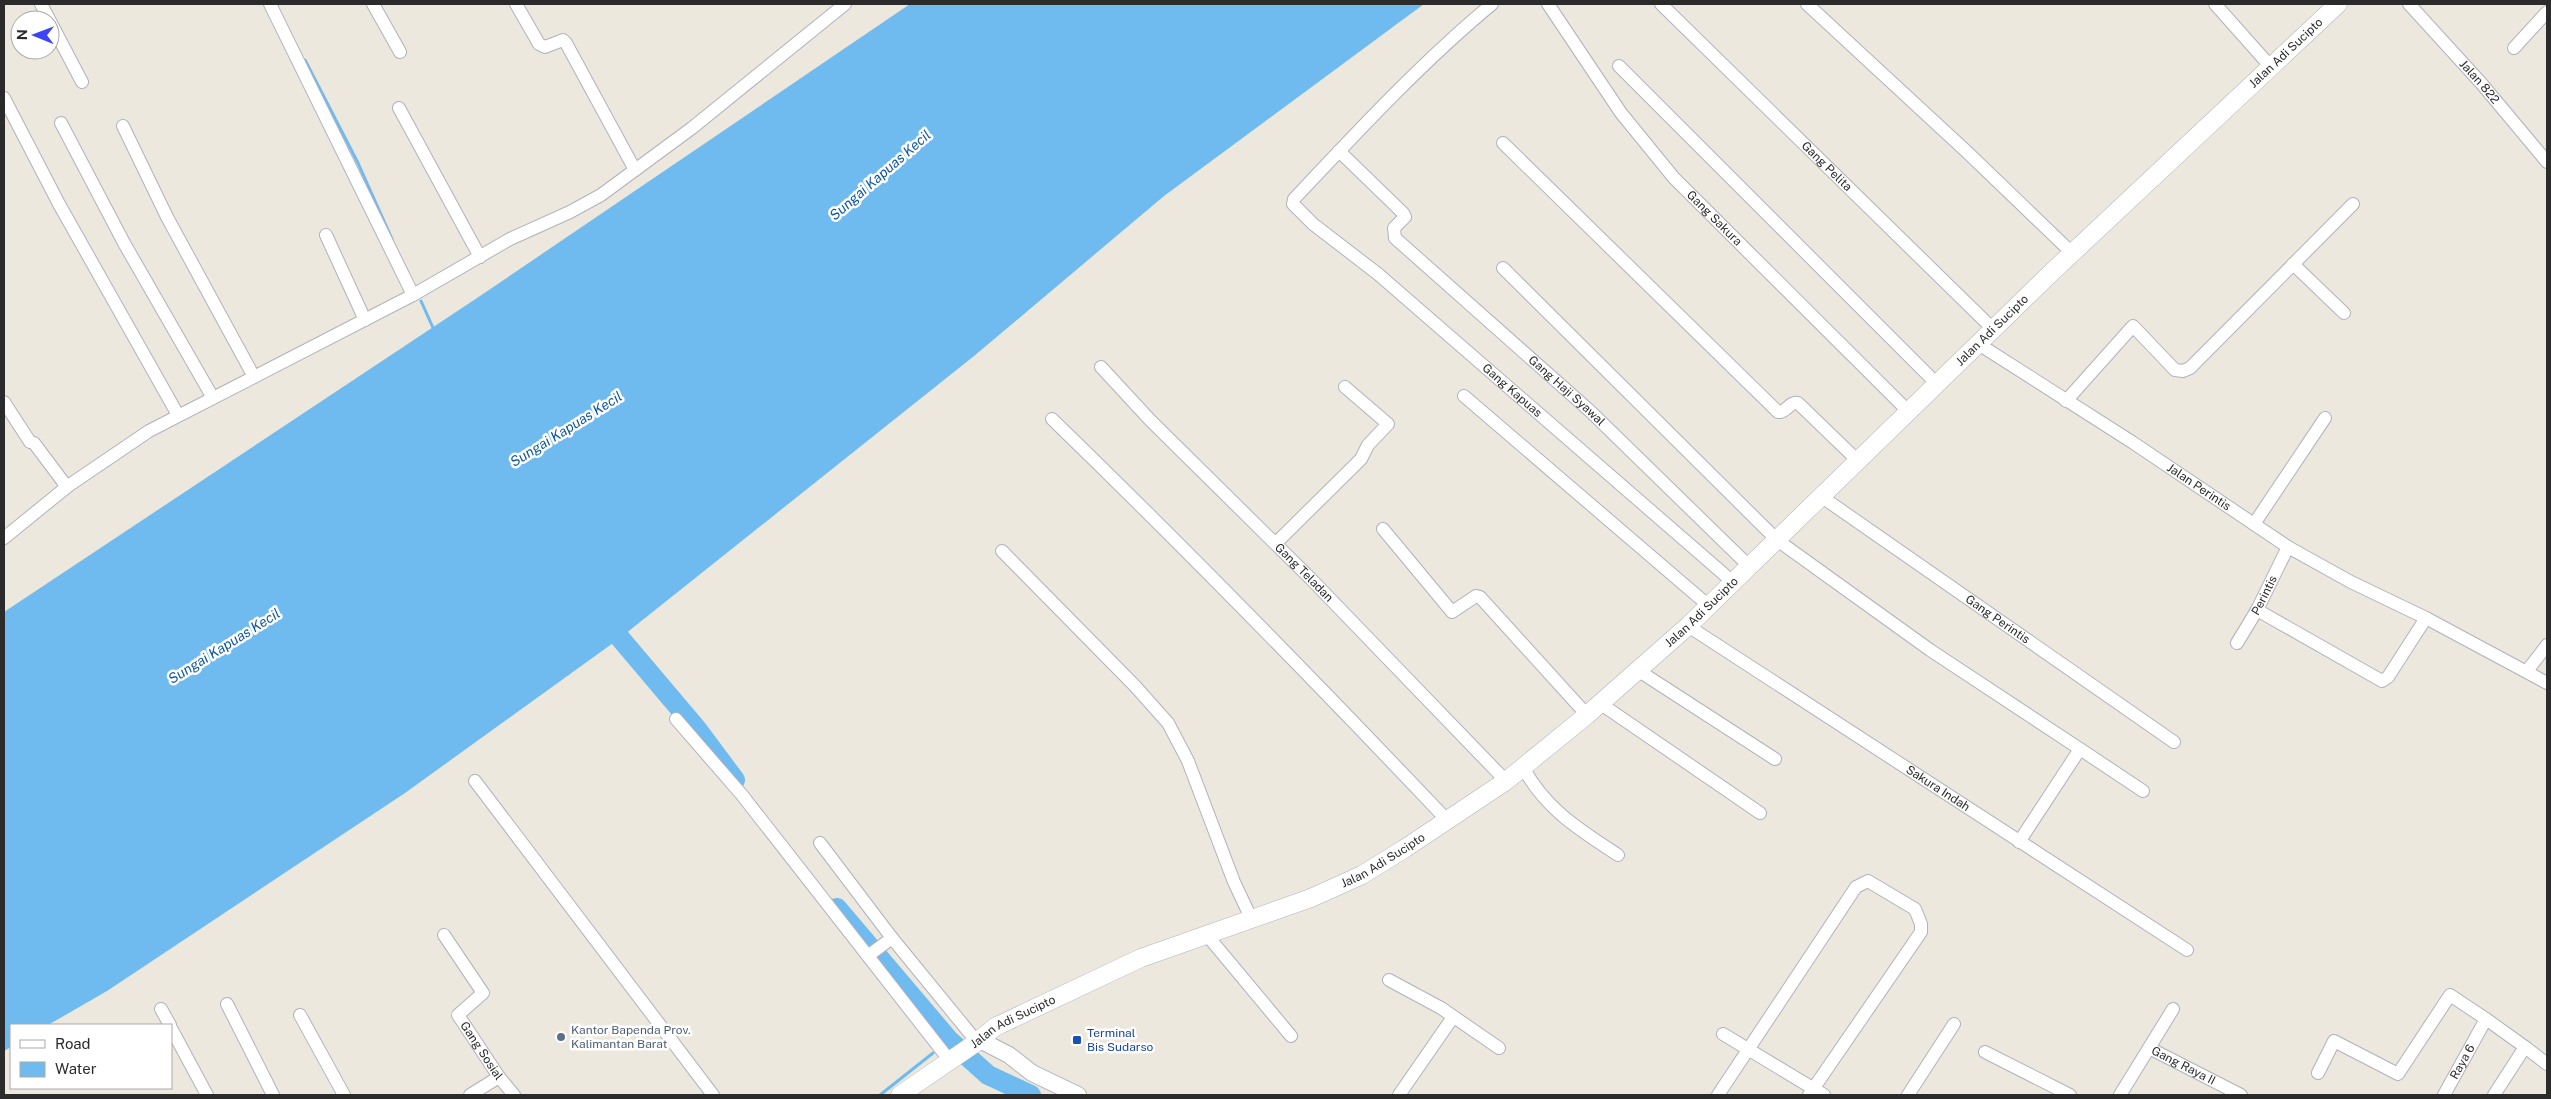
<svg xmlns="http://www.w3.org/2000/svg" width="2551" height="1099" viewBox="0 0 2551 1099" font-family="'Public Sans',sans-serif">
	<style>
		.water { fill: #6fbaef }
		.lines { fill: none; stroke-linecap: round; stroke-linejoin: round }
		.stream { stroke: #6fbaef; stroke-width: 3 }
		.river { stroke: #6fbaef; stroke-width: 20 }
		.minor-casing { stroke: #b1b1be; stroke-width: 14 }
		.tertiary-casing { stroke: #b1b1be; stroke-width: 18 }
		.secondary-casing { stroke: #b1b1be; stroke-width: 19 }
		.minor { stroke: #fff; stroke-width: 12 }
		.tertiary { stroke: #fff; stroke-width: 16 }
		.secondary { stroke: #fff; stroke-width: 18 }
		.service-dot { fill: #5c6f8a; stroke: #fff; stroke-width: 2 }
		.transit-dot { fill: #1a4fb4; stroke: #fff; stroke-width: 2 }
		.labels { text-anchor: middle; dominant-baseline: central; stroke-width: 5; stroke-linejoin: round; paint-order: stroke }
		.street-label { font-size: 12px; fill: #2b2b2b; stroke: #fff }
		.service-label { font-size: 12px; fill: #4e5e75; stroke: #fff; text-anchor: start }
		.transit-label { font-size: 12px; fill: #164399; stroke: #fff; text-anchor: start }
		.water-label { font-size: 14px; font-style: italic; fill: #0d569c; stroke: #fff }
	</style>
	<rect width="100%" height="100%" fill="#ede8dd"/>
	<!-- water -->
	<polygon class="water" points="910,4 1424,4 1164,196 974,356 620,638 405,793 107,991 48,1025 11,1025 11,1047 4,1051 4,612 480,296"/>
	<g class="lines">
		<!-- stream -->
		<g class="stream">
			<polyline points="305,60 358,163 392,239"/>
			<polyline points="421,301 434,330"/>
			<polyline points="947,1042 949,1040"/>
			<polyline points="880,1095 933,1053"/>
		</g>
		<!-- river -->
		<g class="river">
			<polyline points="620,638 697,729 735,780"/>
			<polyline points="837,908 949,1040 988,1075 1031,1095"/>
		</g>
		<defs>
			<g id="minor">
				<polyline points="41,4 82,82"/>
				<polyline points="270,4 413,295"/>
				<polyline points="373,4 400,52"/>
				<polyline points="516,4 539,44 545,47 563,40 566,43 635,170"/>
				<path id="s1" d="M1492 4C1421 63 1357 132 1294 199L1293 204 1313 224 1378 274 1734 583"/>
				<path id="s2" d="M1548 4 1621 113 1674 178 1908 411"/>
				<path id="s3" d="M1661 4 1994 330"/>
				<polyline points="1807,4 1967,152 2072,253"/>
				<polyline points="2215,4 2271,67"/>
				<path id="s4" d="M2409 4 2481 83 2547 162"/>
				<polyline points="2514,48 2547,12"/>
				<polyline points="1619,66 1938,385"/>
				<polyline points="4,98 59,204 178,415"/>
				<polyline points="399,108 480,257"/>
				<polyline points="61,123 124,243 213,398"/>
				<polyline points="123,126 167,217 254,377"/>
				<path d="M1503 143 1778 412C1787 413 1789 401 1798 403L1857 460"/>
				<path id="s5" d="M1339 151 1403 213 1405 217 1394 228 1395 238 1590 411 1750 567"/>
				<polyline points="326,235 365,320"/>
				<polyline points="2293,264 2344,313"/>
				<polyline points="1503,268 1777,540 1930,650 2080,749 2019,842"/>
				<path id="s6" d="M1980 345 2132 442 2288 547 2351 582 2426 618"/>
				<path id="s7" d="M1101 367 1150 420 1311 579 1506 781"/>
				<polyline points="1464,396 1709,606"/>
				<polyline points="2066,401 2133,326 2175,370 2183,371 2190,368 2353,204"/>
				<polyline points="4,402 30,442 34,443 67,487"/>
				<path d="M1052 419C1186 549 1317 683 1446 819"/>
				<path id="s8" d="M1822 497 2174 742"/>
				<polyline points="2254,524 2325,418"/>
				<polyline points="1383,529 1452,612 1476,596 1480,597 1587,715"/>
				<polyline points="4,538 68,486 149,431 413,295 510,239 570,212 601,195 692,128 845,4"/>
				<polyline points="1276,543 1361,459 1368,445 1388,424 1345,387"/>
				<polyline points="1002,551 1135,686 1168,723 1188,761 1234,882 1251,918"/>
				<polyline points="2257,610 2382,681 2388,677 2426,618 2547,683"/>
				<path id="s9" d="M1688 626 2187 950"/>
				<path id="s10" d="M2237 643 2257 610 2288 547"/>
				<polyline points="1639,671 1775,759"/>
				<polyline points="2527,671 2547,645"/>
				<polyline points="1601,704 1760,813"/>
				<polyline points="676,719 742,795 950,1061"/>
				<polyline points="2080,749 2143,791"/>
				<path d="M1523 767C1545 809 1580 830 1618 855"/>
				<polyline points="475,781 713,1095"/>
				<polyline points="820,843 892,938 977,1042"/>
				<polyline points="1206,934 1291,1036"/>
				<path id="s11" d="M444 935 483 993 458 1015 499 1077 514 1095"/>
				<polyline points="869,955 892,938"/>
				<polyline points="1389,980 1441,1008 1499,1048"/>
				<polyline points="227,1004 273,1095"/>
				<polyline points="161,1009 170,1025"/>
				<polyline points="300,1015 344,1095"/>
				<polyline points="171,1028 207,1095"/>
				<polyline points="1723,1034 1824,1095"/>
				<polyline points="2149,1048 2173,1009"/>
				<polyline points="1985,1052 2070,1095"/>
				<polyline points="2318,1073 2334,1041 2398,1074 2450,995 2486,1019"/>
				<polyline points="470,1095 499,1077"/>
				<polyline points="1399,1095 1453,1017"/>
				<polyline points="1718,1095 1856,887 1868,881 1915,909 1921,924 1921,932 1809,1095"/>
				<polyline points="1908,1095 1954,1024"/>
				<path id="s12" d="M2120 1095 2149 1048 2241 1095"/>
				<path id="s13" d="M2444 1095 2486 1019 2525 1047"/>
				<polyline points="2494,1095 2525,1047 2547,1064"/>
			</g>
			<polyline id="tertiary" points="980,1040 1009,1055 1032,1073 1078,1095"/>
			<g id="secondary">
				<path id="s14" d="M900 1095 977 1042 995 1027 1141 958 1311 898 1362 875 1404 849 1506 781 1587 715 1688 626 2052 272 2338 4"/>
			</g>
		</defs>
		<!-- minor casing -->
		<use href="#minor" class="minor-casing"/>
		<!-- tertiary casing -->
		<use href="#tertiary" class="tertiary-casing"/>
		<!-- secondary casing -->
		<use href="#secondary" class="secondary-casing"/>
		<!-- minor -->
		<use href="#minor" class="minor"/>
		<!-- tertiary -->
		<use href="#tertiary" class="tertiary"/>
		<!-- secondary -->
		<use href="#secondary" class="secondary"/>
	</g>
	<!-- markers -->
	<circle class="service-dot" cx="561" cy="1037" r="5"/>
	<rect class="transit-dot" x="1072" y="1035" width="10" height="10" rx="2.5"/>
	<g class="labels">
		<!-- street labels -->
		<g class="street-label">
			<text stroke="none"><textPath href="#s14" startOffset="1754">Jalan Adi Sucipto</textPath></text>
			<text stroke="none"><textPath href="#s4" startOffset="105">Jalan 822</textPath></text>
			<text stroke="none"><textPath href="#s3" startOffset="232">Gang Pelita</textPath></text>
			<text stroke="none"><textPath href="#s2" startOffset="272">Gang Sakura</textPath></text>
			<text stroke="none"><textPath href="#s14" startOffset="1350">Jalan Adi Sucipto</textPath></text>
			<text stroke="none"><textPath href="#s1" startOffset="571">Gang Kapuas</textPath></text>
			<text stroke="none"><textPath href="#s5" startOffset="349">Gang Haji Syawal</textPath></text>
			<text stroke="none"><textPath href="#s6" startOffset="261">Jalan Perintis</textPath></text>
			<text stroke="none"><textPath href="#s7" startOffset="289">Gang Teladan</textPath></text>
			<text stroke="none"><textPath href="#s10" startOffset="55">Perintis</textPath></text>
			<text stroke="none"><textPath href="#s14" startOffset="945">Jalan Adi Sucipto</textPath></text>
			<text stroke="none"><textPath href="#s8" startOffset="214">Gang Perintis</textPath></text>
			<text stroke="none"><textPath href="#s9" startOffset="298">Sakura Indah</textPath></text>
			<text stroke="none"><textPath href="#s14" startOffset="540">Jalan Adi Sucipto</textPath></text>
			<text stroke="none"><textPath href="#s14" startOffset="135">Jalan Adi Sucipto</textPath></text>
			<text stroke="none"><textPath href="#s11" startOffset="146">Gang Sosial</textPath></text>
			<text stroke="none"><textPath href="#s13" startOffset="38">Raya 6</textPath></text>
			<text stroke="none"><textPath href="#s12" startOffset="94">Gang Raya II</textPath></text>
		</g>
		<!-- service labels -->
		<g class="service-label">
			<text x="571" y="1030">Kantor Bapenda Prov.<tspan x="571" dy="14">Kalimantan Barat</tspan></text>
		</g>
		<!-- transit labels -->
		<g class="transit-label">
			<text x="1087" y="1033">Terminal<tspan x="1087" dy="14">Bis Sudarso</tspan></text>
		</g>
		<!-- water labels -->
		<g class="water-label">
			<text transform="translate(880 175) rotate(-41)">Sungai Kapuas Kecil</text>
			<text transform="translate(566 429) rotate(-32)">Sungai Kapuas Kecil</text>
			<text transform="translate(224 646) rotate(-32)">Sungai Kapuas Kecil</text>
		</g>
	</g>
	<!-- border -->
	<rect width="2551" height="1099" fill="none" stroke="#2b2b2b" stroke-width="10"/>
	<!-- legend -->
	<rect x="10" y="1024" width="162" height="65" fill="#ffffff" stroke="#aaaaaa"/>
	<rect x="20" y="1040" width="25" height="8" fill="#ffffff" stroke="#aaaaaa"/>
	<text x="55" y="1049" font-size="15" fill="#2b2b2b">Road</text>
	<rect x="20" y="1062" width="25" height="15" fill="#6fbaef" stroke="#aaaaaa"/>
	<text x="55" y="1074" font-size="15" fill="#2b2b2b">Water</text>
	<!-- north arrow -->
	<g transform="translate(35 35) rotate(271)"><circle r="24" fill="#ffffff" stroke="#aaaaaa"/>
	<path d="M0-4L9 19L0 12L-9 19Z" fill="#3c43fa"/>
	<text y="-8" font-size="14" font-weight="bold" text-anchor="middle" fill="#2b2b2b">N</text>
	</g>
</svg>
